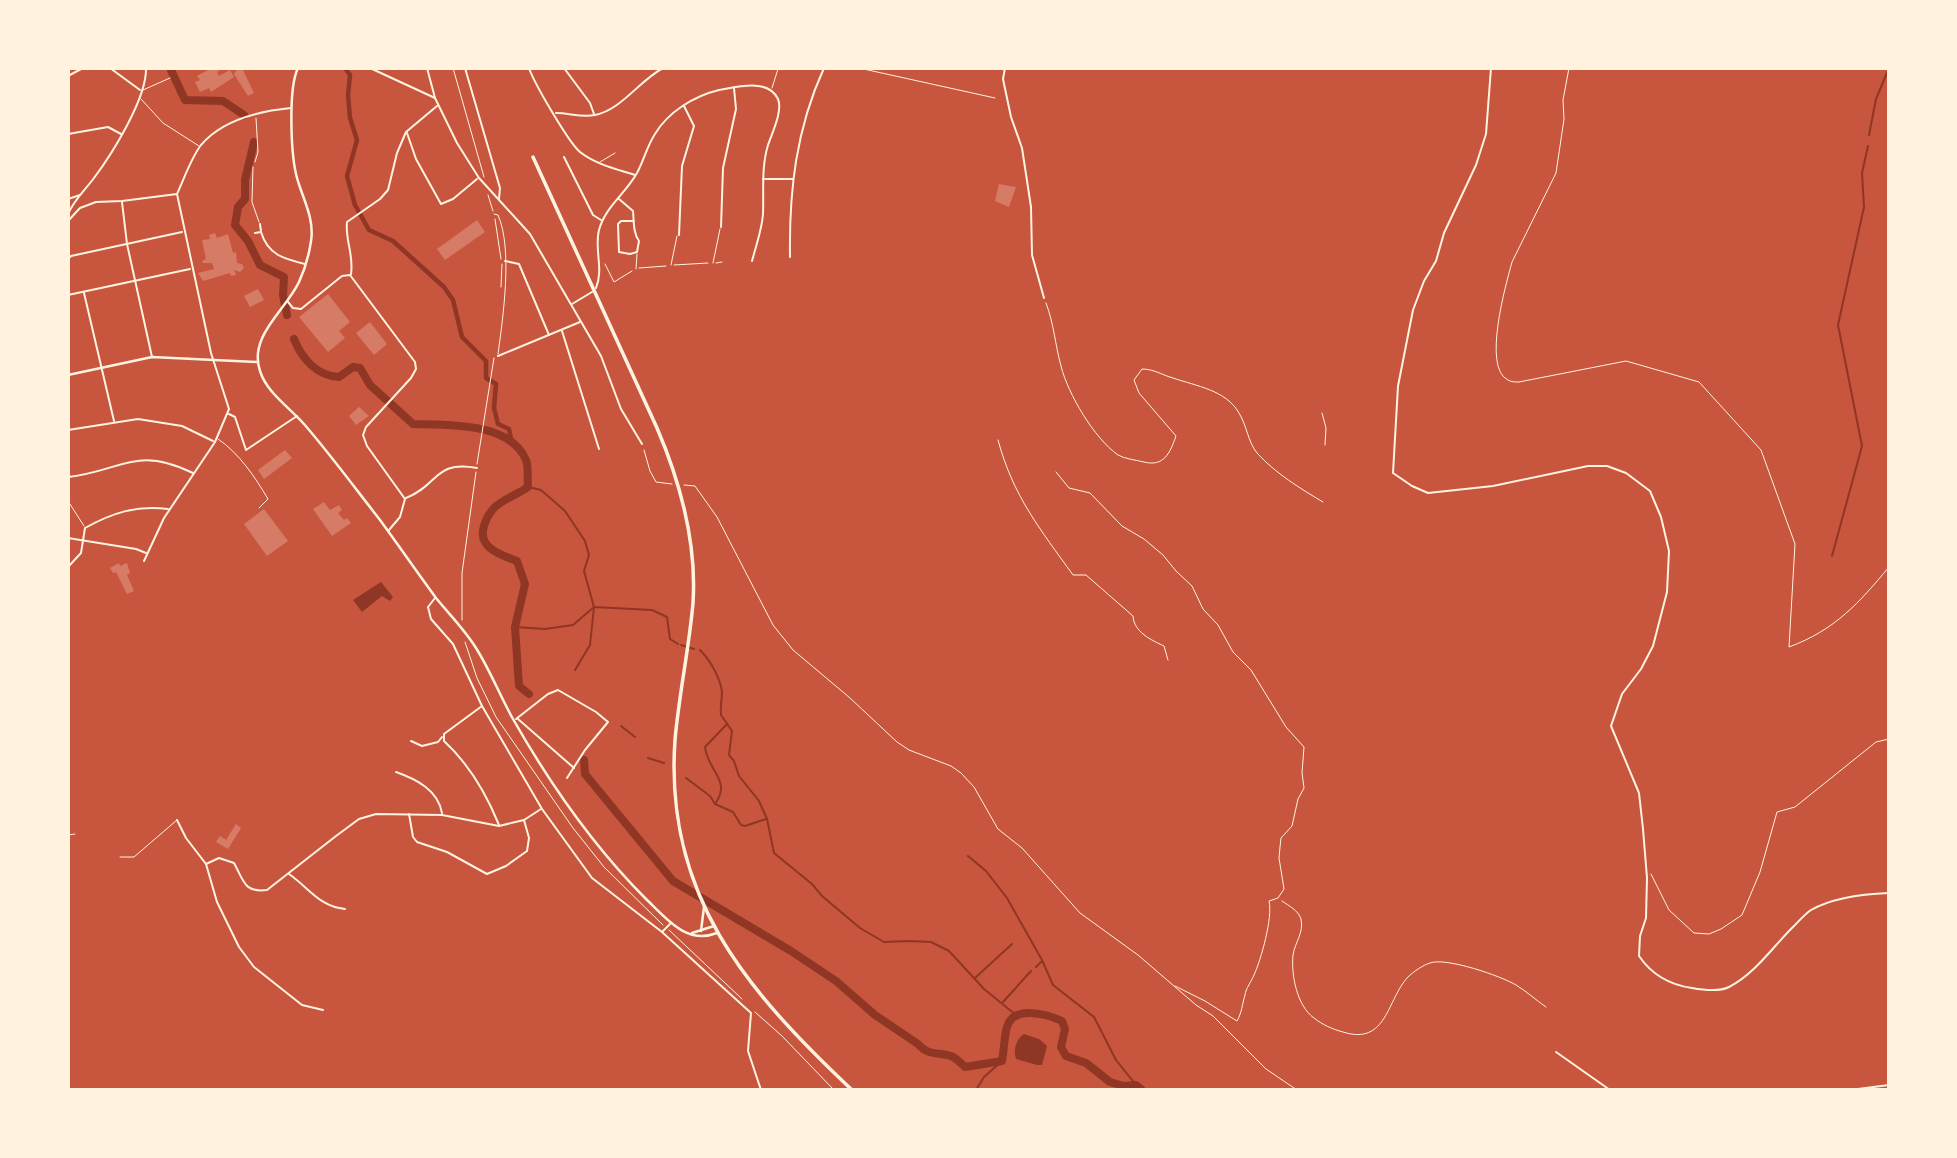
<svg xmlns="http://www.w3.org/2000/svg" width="1957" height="1158" viewBox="0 0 1957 1158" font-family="'Work Sans',sans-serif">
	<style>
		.water { fill: #8f3625 }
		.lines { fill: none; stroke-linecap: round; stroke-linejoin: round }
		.stream { stroke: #8f3625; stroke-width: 2 }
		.canal { stroke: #8f3625; stroke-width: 4.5 }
		.river { stroke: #8f3625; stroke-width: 8 }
		.building { fill: #d67c66 }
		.path { stroke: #fff3e0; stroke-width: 1 }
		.service { stroke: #fff3e0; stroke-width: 1 }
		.minor { stroke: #fff3e0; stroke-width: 2 }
		.secondary { stroke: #fff3e0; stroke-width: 2.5 }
		.primary { stroke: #fff3e0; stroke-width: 3.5 }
	</style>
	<rect width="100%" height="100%" fill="#c8553d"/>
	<!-- water -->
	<g class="water">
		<polygon points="381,582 393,597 390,601 382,596 362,612 353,600"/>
		<path d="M1024 1034 1039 1039 1047 1046 1042 1065H1037L1016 1059C1013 1050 1016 1039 1024 1034Z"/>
	</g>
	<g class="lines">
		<!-- stream -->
		<g class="stream">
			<polyline points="1869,135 1876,99 1889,68"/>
			<polyline points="1832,556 1862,446 1838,325 1864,207 1862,173 1868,146"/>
			<polyline points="515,627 545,629 573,625 594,607 584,571 589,555 585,541 565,511 541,490 528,487"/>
			<polyline points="681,645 694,649"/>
			<path d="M700 650C710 660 720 677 722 692 722 699 720 707 721 715L732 731 729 755 734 761 739 776 759 801 767 819 774 853 812 884 822 896 860 928 884 942 909 941 931 942 949 951 984 989 1016 1015"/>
			<polyline points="575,670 590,645 594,607 652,610 667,617 670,639 678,644"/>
			<polyline points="621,726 635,737"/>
			<polyline points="648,758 664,763"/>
			<polyline points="686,778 710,796 715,804 733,812 741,825 745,826 766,819"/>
			<path d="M715 804C732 780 708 772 705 747L727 724"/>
			<polyline points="968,856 986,871 1007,898 1042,960 1053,985 1094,1017 1116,1060 1136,1085"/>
			<polyline points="1036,967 1042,961"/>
			<polyline points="975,978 1012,944"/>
			<polyline points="1003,1002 1031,971"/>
			<polyline points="976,1090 984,1077 1002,1061"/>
		</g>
		<!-- canal -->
		<polyline class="canal" points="345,68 350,75 348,95 350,118 357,140 347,176 355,205 369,230 393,241 444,287 453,300 462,337 486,361 486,378 496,384 494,408 498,424 509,429 511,439"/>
		<!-- river -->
		<g class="river">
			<polyline points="170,68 185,100 223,101 244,115"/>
			<polyline points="254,142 245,180 245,199 238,207 235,225 248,241 260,265 284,277 283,295 287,315"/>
			<path d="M294 339C302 359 317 376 339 377L353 367 360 368 370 385 413 424C448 425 510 422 526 460 529 468 527 479 528 487 518 494 504 499 495 507 489 513 486 519 484 526 477 548 501 555 517 561L525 584 515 627 519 686 529 694"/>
			<path d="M584 760 585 774 673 881 791 951 836 981 875 1015 918 1044C928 1056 937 1052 951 1056 956 1058 961 1063 965 1067L1002 1061C1004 1050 1004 1038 1007 1027 1013 1005 1047 1014 1062 1021L1065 1029 1061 1047 1066 1056 1086 1063 1110 1082 1124 1086 1136 1085 1142 1090"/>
		</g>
	</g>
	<!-- building -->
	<g class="building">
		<polygon points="212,68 223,68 217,72 219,76 230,70 234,77 211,92 209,88 200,92 195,82 200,80 197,76"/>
		<polygon points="238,68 242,68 254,93 248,96 234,74"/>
		<polygon points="999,184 1016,187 1009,207 995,201"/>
		<polygon points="477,220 485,232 445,260 437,249"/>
		<polygon points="215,233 217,238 228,234 233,253 236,252 237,263 242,264 244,268 240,272 234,270 236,275 231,276 230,273 203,281 198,273 214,269 212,263 203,263 202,261 206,259 202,240 210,239 209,235"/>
		<polygon points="258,289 264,300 250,307 244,296"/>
		<polygon points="328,294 350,322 339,331 345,338 328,352 299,317"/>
		<polygon points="370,322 387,344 374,355 356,333"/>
		<polygon points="359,407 369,416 356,425 349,416"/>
		<polygon points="285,450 292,458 264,479 258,470"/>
		<polygon points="324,502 330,510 339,505 342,510 338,513 344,520 347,518 351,523 332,536 313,509"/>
		<polygon points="264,509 288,541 267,556 244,524"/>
		<polygon points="119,563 120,566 127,563 130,573 127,575 134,591 127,594 116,572 113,573 110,568"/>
		<polygon points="236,824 241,828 228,849 216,842 220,836 226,840"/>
	</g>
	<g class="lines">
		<!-- path -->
		<g class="path">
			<polyline points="453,68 484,177"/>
			<polyline points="859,68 995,98"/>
			<path d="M1569 68 1563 100 1564 119 1556 173 1512 262C1506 284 1482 368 1508 380 1511 382 1515 382 1519 382L1626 361 1699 382 1761 450 1795 544 1789 647C1835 630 1859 603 1889 567"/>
			<polyline points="255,162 258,152 256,118"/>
			<polyline points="488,195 493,211"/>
			<polyline points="495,219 501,259"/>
			<polyline points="716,263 722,262"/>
			<polyline points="605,264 614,282 632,271"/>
			<polyline points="674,265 708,263"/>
			<polyline points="639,268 666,266"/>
			<polyline points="501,287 502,264"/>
			<path d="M1046 303C1054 324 1055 344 1061 366 1068 394 1094 438 1118 455 1125 459 1136 460 1144 462 1164 467 1170 453 1176 436L1139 393 1134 380 1142 369C1154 369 1162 375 1173 378 1196 386 1226 390 1239 413 1247 426 1248 442 1257 453 1275 473 1301 489 1323 502"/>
			<polyline points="1322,413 1326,428 1325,445"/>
			<path d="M998 440C1013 496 1040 529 1073 575H1086L1133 616C1134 632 1151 640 1164 646L1168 660"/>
			<polyline points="644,450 650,471 656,482 672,484"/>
			<polyline points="477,464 494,358"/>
			<path d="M1056 472 1069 488 1090 493 1122 526 1144 539 1163 555 1176 571 1192 586 1203 609 1218 625 1233 652 1251 670 1286 727 1304 747 1302 773 1304 788 1298 799 1292 826 1281 838 1280 847 1279 858 1284 889 1278 898 1269 901C1273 917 1261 960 1254 975 1251 982 1246 988 1245 995 1242 1005 1242 1012 1237 1021L1205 1001 1175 986"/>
			<polyline points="684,485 695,486 717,517 773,625 793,650 850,698 897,742 909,750 951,766 961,773 974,787 998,829 1022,848 1080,913 1138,955 1196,1005 1213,1016 1266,1069 1297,1090"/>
			<polyline points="462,620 462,573 476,472"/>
			<polyline points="465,642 477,678 496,717 573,828 604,867 663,925"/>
			<polyline points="1651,874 1669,910 1694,933 1709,934 1721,929 1742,915 1760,872 1777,812 1795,807 1876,742 1889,739"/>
			<path d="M1282 901C1289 906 1298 910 1301 919 1304 933 1295 942 1293 955 1291 975 1297 1006 1314 1018 1323 1025 1332 1029 1343 1032 1387 1046 1387 999 1408 977 1413 972 1423 965 1430 963 1446 957 1501 976 1516 985 1526 991 1536 1000 1546 1007"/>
			<polyline points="669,930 742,999"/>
			<polyline points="755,1012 782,1036 834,1090"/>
		</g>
		<!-- service -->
		<g class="service">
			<polyline points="772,88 778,69"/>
			<polyline points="143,90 170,78"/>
			<polyline points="141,99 163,123 199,146"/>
			<polyline points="600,162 615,153"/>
			<polyline points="253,167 252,202 259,222"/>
			<path d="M494 214 498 215C513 249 503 317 498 354"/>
			<polyline points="713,263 720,229"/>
			<polyline points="671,265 677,236"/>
			<polyline points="636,269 637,254"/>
			<path d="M218 439C239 453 255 477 268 499L259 508"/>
			<polyline points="68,501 84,526"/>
			<polyline points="68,835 75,834"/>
			<polyline points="120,857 134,857 177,820"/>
		</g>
		<!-- minor -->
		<g class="minor">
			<polyline points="110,68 140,90"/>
			<polyline points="370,68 435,98"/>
			<polyline points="427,68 435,98 457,143 479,178 530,234 601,356 621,409 642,444"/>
			<polyline points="465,68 500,188 499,199"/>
			<path d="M529 68C534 83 569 143 580 152 595 164 616 169 635 175"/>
			<polyline points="564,68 590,103 594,114"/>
			<polyline points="1005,68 1003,79 1011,117 1022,148 1031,207 1032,255 1044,298"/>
			<path d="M1491 68 1486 134 1476 165 1444 233 1436 261 1424 281 1413 310 1398 386 1393 473 1412 486 1428 493 1493 486 1588 466H1607L1626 473 1650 491 1661 517 1669 551 1667 592 1653 646 1641 669 1622 694 1611 726 1639 793 1643 829 1647 878 1646 918 1640 936 1639 956C1652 975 1670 985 1692 988 1703 990 1719 992 1729 987 1756 973 1774 945 1795 925 1800 920 1805 914 1811 910 1834 897 1863 894 1889 893"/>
			<polyline points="68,76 83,68"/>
			<path d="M556 113C569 113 582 118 595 115 621 110 639 81 663 68"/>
			<polyline points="407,133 416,159 441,204 453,199 477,179"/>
			<polyline points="68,134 108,127 121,134"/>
			<polyline points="564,157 593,215 601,220"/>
			<polyline points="763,179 793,179"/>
			<polyline points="68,199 80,195"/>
			<path d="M619 199 633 211C634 221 633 233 639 241L637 252 630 254 619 252 618 224 621 221H634"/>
			<polyline points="122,202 127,244 152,357"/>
			<path d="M68 214C74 200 85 190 94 178 112 154 147 98 146 68"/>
			<path d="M68 221 80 208 96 202 122 201 177 194C184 179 191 158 201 145 223 119 260 111 291 108"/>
			<polyline points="260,224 261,231"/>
			<polyline points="721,227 723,168 736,109 734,88"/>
			<path d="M255 233 261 232C268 255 284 259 305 264"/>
			<polyline points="679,235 682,166 694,126 684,106"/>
			<path d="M790 257C789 191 796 129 824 68"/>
			<polyline points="68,259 71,256 182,232"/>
			<polyline points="505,261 519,264 549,335"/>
			<path d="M351 274C354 255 345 240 347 222L380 199 388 190 397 153 406 132 437 106"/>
			<path d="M596 288C604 269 594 249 599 230 605 207 626 193 637 173 644 160 647 146 655 134 668 112 694 96 719 90 737 87 768 78 778 99 783 111 772 133 768 145 761 168 764 191 763 214 762 229 756 246 752 261"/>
			<polyline points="84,293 114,421"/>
			<polyline points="68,295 190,269"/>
			<polyline points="288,302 293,308 301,309 342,276 350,275 415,362 416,369 411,378 366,427 363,435 367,446 405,499 400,517 389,530"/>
			<polyline points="572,304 592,292"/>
			<polyline points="562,331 599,449"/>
			<polyline points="498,356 580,322"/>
			<polyline points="229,414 235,417 246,450 297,416"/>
			<polyline points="68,430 138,419 182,426 213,441"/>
			<path d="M68 477C122 471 135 445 193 473"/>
			<path d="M406 498C439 485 434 460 477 468"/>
			<polyline points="68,538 136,549 146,553"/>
			<polyline points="144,561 164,518 215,442 229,409 211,353 177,194"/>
			<path d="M68 567 81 553 85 528C112 513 136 505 168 509"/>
			<polyline points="435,598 428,607 431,619 453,644 482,706 542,809 592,878 662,932 751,1013 748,1051 761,1090"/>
			<path d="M482 706 444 734V741C469 764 486 793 499 825"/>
			<polyline points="516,719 548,694 558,690 596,712 608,722 585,750 567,778"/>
			<polyline points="518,719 574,768"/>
			<polyline points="411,741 422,746 438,742 442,737"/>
			<path d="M396 772C416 779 438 790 442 813"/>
			<polyline points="409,814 413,837 417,842 447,852 487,874 506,866 527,851 529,838 524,820"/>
			<polyline points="177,820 186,838 206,864 217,902 239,947 254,967 302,1005 323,1010"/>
			<path d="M206 864 219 858 234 863C244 881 244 893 267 890L336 836 359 819 376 814 442 815 499 826 524 820 541 809"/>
			<path d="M289 874C309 888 320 907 345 909"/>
			<polyline points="662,932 670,924"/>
			<polyline points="1556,1052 1610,1090"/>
			<polyline points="1850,1090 1889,1085"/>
		</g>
		<!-- secondary -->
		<g class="secondary">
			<path d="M298 68C288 88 291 152 296 174 301 196 315 217 311 241 309 255 305 269 299 282 286 310 248 336 260 371 267 393 289 407 304 424 330 454 355 488 380 520 399 546 417 572 436 598 449 614 465 630 476 648 490 670 500 696 513 719 550 784 593 846 646 899 666 918 686 945 717 933"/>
			<polyline points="68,375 152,357 257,362"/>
			<polyline points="701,931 704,907"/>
			<polyline points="692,933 714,926"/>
		</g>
		<!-- primary -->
		<path class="primary" d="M533 157 657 428C681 484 697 542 693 603 689 649 679 694 675 740 664 895 746 990 852 1090"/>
	</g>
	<!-- border -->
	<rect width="1957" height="1158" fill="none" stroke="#fff3e0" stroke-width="140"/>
</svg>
